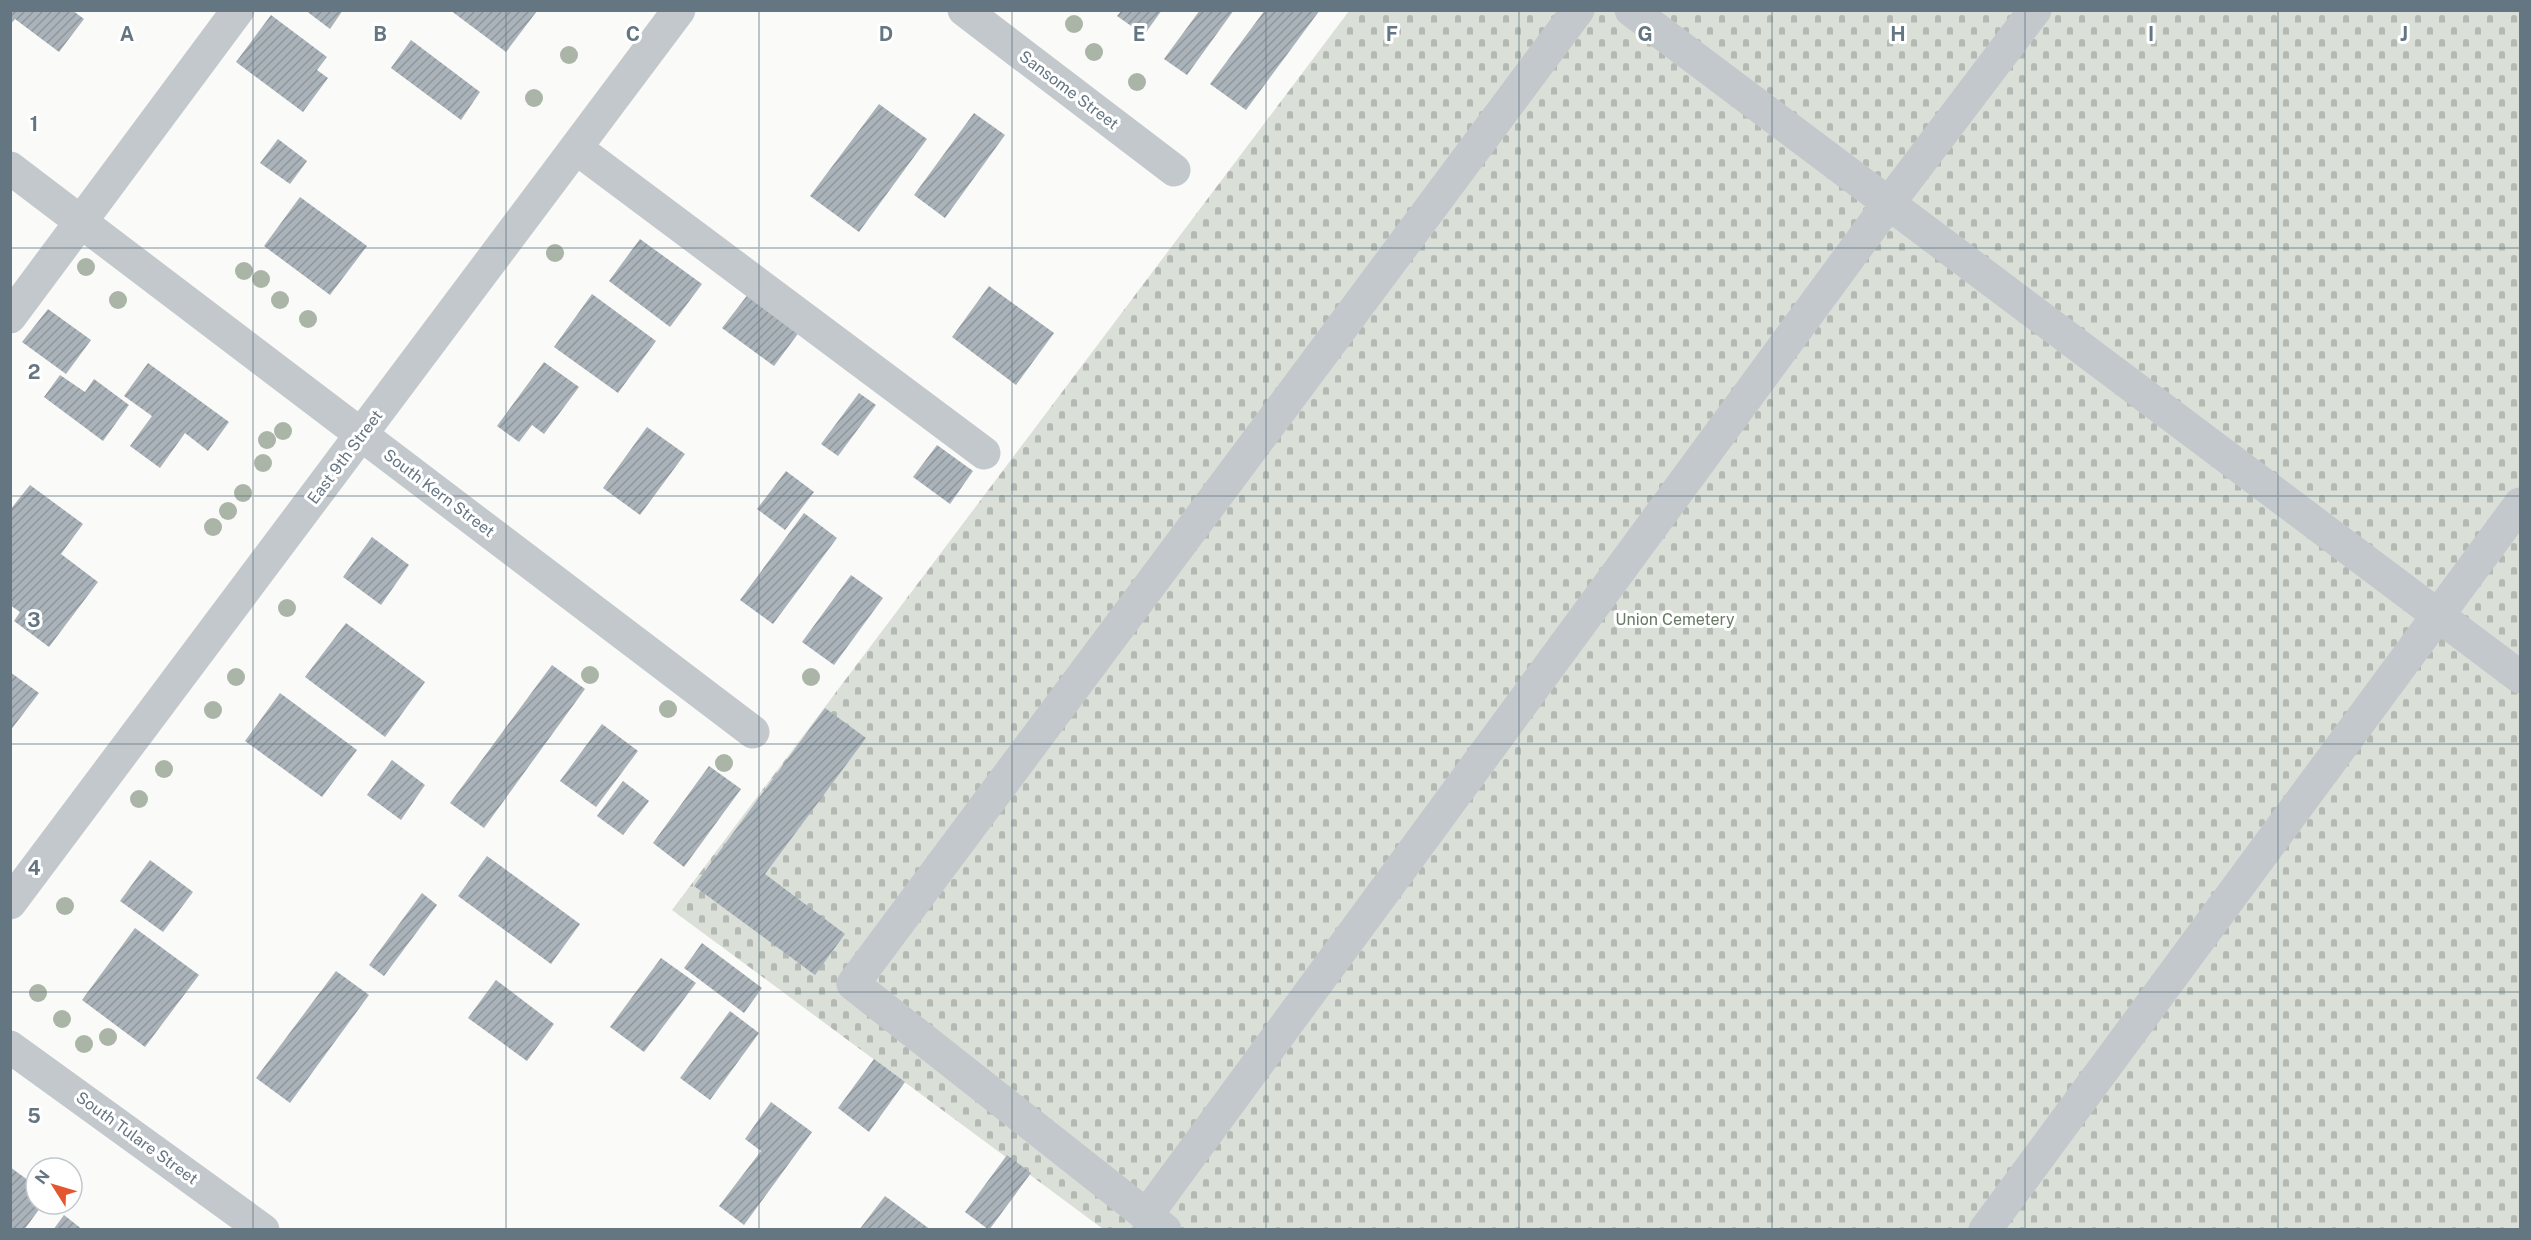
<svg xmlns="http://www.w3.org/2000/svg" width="2531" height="1240" viewBox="0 0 2531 1240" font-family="'Public Sans',sans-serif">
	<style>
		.cemetery { fill: url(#cemetery-stones) }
		.building { fill: url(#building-hatch) }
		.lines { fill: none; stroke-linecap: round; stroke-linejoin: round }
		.minor { stroke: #c3c8cc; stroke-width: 33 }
		.tree { fill: #aab4a7 }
		.grid { fill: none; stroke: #657683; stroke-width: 1.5; stroke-opacity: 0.55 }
		.labels { text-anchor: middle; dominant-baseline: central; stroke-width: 6; stroke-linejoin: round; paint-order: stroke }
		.street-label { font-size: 16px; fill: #657683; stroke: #fff }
		.park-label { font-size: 16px; fill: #687a64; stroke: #fff }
		.grid-label { font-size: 20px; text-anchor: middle; font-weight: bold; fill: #657683; stroke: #fff; stroke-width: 6; stroke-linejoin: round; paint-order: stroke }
	</style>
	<defs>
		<pattern id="cemetery-stones" width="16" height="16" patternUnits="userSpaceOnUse" patternTransform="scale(1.5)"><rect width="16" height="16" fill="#dadfd7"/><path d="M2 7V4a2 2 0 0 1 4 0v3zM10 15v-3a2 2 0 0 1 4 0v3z" fill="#b4b9b4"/></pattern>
		<pattern id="building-hatch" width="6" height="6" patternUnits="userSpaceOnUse" patternTransform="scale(1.5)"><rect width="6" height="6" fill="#aab3b9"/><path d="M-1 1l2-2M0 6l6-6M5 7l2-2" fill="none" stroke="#8e969c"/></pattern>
	</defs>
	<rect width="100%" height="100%" fill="#fafaf8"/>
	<!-- cemetery -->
	<polygon class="cemetery" points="1349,11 2520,11 2520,1229 1103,1229 672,910"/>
	<!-- building -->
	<g class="building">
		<polygon points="10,10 72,10 84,19 59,52 15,19 10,25"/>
		<polygon points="305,10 343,10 330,29"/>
		<polygon points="450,10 535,10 537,11 506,52"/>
		<polygon points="1122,10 1162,10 1144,35 1117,16"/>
		<polygon points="1200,10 1234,10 1187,75 1164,59"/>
		<polygon points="1265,10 1320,10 1246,110 1210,84"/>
		<polygon points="271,15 327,57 317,70 328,78 303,112 236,62"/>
		<polygon points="411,40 480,92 461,120 391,68"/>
		<polygon points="879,104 927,139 859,232 810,196"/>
		<polygon points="974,113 1005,135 945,218 914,195"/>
		<polygon points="278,139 307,161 290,184 260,163"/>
		<polygon points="300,197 367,246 330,295 264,246"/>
		<polygon points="640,239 702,284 670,327 609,281"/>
		<polygon points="989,286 1054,333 1016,385 952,337"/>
		<polygon points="749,293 800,331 774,366 722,328"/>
		<polygon points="592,294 656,341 618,393 554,347"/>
		<polygon points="48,309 91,340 66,374 22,342"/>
		<polygon points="544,362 579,387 544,434 532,425 519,442 497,426"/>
		<polygon points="148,363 229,422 208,451 185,433 160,468 130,446 152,416 124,396"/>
		<polygon points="60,375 85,392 94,379 129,405 103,441 44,397"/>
		<polygon points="859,393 876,405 838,456 821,444"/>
		<polygon points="647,427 685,454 640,515 603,488"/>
		<polygon points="937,445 973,471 950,504 913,477"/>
		<polygon points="786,471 814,492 785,530 757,509"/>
		<polygon points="30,485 83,524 61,554 98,582 49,647 14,621 20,612 10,605 10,510"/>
		<polygon points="804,513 837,538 773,624 740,600"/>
		<polygon points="372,537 409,565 381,605 343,577"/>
		<polygon points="851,575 883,598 834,665 802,642"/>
		<polygon points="346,623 425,682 385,737 305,677"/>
		<polygon points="552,665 585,689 484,828 450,803"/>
		<polygon points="10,672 39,693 10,731"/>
		<polygon points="280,693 357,750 322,797 245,741"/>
		<polygon points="825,708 866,738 765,874 845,934 815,975 694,886"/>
		<polygon points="602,724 638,751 596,807 560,781"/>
		<polygon points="392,760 425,785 401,820 367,795"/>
		<polygon points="709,766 741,789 684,867 653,843"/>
		<polygon points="623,781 649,801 623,835 597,816"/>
		<polygon points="487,856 580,924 551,964 458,896"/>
		<polygon points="150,860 193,892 163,932 120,901"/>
		<polygon points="422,893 437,905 384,976 369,965"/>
		<polygon points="135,928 199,975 145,1047 82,1000"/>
		<polygon points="702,943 762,988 744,1013 684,968"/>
		<polygon points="661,958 696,983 644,1052 610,1027"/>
		<polygon points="336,971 369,995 290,1103 256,1078"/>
		<polygon points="496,980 554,1024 527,1061 468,1018"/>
		<polygon points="730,1011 759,1033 710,1100 680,1078"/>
		<polygon points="874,1059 905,1082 869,1132 838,1108"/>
		<polygon points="771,1102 812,1132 744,1225 719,1206 761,1151 745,1139"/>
		<polygon points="1007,1155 1031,1173 989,1230 965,1212"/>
		<polygon points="10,1167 36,1186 36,1204 43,1204 24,1230 10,1230"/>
		<polygon points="885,1196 931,1230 859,1230"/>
		<polygon points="64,1215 83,1230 53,1230"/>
	</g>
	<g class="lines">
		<!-- minor -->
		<g class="minor">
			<polyline points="964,10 1174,170"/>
			<polyline points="1631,10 2520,677"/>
			<polyline points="576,148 984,453"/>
			<polyline points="10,168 753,732"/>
			<polyline points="10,317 238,10"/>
			<polyline points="10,903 679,10"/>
			<polyline points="10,1047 263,1230"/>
			<polyline points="1146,1216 1889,203 2035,10"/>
			<polyline points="1165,1230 853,984 1578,10"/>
			<polyline points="1985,1230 2520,504"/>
		</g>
	</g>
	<!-- trees -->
	<g class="tree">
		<circle cx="1074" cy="24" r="9"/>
		<circle cx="1094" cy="52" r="9"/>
		<circle cx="569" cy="55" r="9"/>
		<circle cx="1137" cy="82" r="9"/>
		<circle cx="534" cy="98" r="9"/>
		<circle cx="555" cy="253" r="9"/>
		<circle cx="86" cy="267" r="9"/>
		<circle cx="244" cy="271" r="9"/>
		<circle cx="261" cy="279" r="9"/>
		<circle cx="118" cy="300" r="9"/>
		<circle cx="280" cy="300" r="9"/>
		<circle cx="308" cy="319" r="9"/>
		<circle cx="283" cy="431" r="9"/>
		<circle cx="267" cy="440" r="9"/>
		<circle cx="263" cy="463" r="9"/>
		<circle cx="243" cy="493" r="9"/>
		<circle cx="228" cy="511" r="9"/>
		<circle cx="213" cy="527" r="9"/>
		<circle cx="287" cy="608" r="9"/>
		<circle cx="590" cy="675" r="9"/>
		<circle cx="236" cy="677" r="9"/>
		<circle cx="811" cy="677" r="9"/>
		<circle cx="668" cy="709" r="9"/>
		<circle cx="213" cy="710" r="9"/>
		<circle cx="724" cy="763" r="9"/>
		<circle cx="164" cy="769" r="9"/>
		<circle cx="139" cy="799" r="9"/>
		<circle cx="65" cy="906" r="9"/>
		<circle cx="38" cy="993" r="9"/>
		<circle cx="62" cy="1019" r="9"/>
		<circle cx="108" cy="1037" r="9"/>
		<circle cx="84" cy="1044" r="9"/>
	</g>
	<!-- grid -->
	<path class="grid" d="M253 10V1230M506 10V1230M759 10V1230M1012 10V1230M1266 10V1230M1519 10V1230M1772 10V1230M2025 10V1230M2278 10V1230M10 248H2520M10 496H2520M10 744H2520M10 992H2520"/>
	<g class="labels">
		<!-- street labels -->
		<g class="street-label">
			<text transform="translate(1069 90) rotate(37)">Sansome Street</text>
			<text transform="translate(345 457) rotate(-53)">East 9th Street</text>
			<text transform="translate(439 493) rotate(37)">South Kern Street</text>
			<text transform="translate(137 1138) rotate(36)">South Tulare Street</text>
		</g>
		<!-- park labels -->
		<g class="park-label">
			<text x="1675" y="619">Union Cemetery</text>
		</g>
	</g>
	<g class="grid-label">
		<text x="127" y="41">A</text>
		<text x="380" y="41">B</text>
		<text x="633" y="41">C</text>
		<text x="886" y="41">D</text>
		<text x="1139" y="41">E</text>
		<text x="1392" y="41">F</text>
		<text x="1645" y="41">G</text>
		<text x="1898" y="41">H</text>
		<text x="2151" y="41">I</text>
		<text x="2404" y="41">J</text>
		<text x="34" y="131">1</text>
		<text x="34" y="379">2</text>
		<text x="34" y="627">3</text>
		<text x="34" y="875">4</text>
		<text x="34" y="1123">5</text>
	</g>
	<!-- border -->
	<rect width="2531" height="1240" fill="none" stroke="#657683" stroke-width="24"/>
	<!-- north arrow -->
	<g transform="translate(54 1186) rotate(307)"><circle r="28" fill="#ffffff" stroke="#c1c8cd" stroke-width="1.5"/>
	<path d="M0-4.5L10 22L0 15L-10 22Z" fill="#e4572e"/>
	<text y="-9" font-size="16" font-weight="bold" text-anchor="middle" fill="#657683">N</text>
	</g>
</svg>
